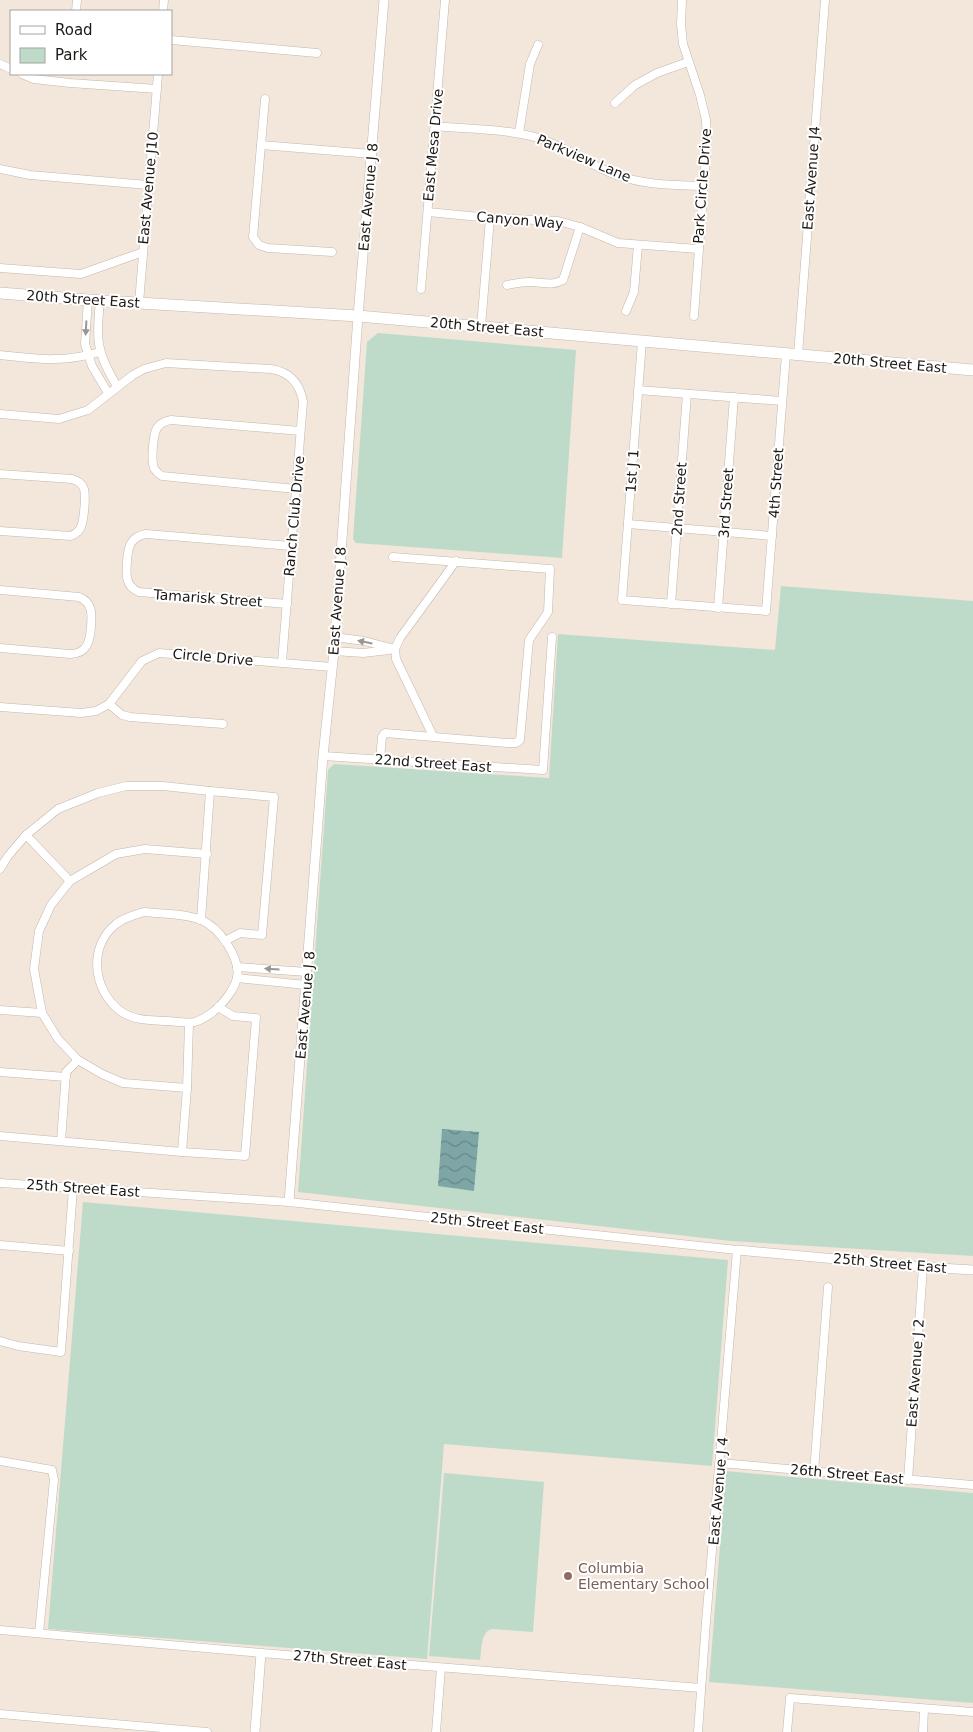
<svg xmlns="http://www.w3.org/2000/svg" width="973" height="1732" viewBox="0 0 973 1732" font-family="'DejaVu Sans',sans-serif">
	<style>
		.green { fill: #bedbca }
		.water { fill: url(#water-waves) }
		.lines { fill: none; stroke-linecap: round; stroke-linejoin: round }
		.minor-casing { stroke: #c2b7ac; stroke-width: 9 }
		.tertiary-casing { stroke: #c2b7ac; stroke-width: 10 }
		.primary-casing { stroke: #c2b7ac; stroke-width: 12 }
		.minor { stroke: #fff; stroke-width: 8 }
		.tertiary { stroke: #fff; stroke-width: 9 }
		.primary { stroke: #fff; stroke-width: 11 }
		.oneway { fill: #999795 }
		.education-dot { fill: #8d6e63; stroke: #fff; stroke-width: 2 }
		.labels { text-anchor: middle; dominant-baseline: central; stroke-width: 4; stroke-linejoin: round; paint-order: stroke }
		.street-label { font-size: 14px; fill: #1c1814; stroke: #fff }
		.education-label { font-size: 14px; fill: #785e54; stroke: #fff; text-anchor: start }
	</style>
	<defs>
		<pattern id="water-waves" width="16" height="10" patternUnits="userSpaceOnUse" patternTransform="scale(1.25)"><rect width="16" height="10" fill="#7fa6a7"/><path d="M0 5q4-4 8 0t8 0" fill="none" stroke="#678687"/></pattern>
	</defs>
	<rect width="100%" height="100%" fill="#f3e7dc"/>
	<!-- green -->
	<g class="green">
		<polygon points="378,333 576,350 562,558 356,543 353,539 367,342"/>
		<polygon points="781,586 973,601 973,1256 731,1241 298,1192 328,770 334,764 549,778 558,634 775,650"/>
		<polygon points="83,1202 728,1260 712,1466 444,1444 427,1659 48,1629"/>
		<polygon points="726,1471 973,1493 973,1703 709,1682"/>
		<path d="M444 1473 544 1482 533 1632 492 1629C480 1632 482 1650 480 1660L429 1656Z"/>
	</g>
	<!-- water -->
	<polygon class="water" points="442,1129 479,1132 474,1191 438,1186"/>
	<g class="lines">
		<defs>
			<g id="minor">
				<polyline points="682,0 681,24 683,44 700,95 706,120 707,142 694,316"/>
				<polyline points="76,11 77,0"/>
				<polyline points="163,11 164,0"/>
				<polyline points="171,40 317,53"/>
				<polyline points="0,64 11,69"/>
				<polyline points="22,74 34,79 70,83 157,89"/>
				<polyline points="265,99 253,237 259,245 268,248 332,252"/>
				<polyline points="615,103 635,85 657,73 688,62"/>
				<path d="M435 126C466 129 513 129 541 139 567 148 590 165 616 175 644 185 674 185 702 186"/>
				<polyline points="519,133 530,64 538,45"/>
				<polyline points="261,145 372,154"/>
				<polyline points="0,169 30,175 148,185"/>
				<polyline points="428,212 490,218 558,221 580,227 618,243 698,249"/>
				<polyline points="0,268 81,274 143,252"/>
				<path d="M507 285C514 284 521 282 527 282 540 281 551 287 563 280L580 227"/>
				<polyline points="421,289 445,0"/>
				<polyline points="88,300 85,344 92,366 108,393"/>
				<path d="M100 301C96 339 96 352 117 386"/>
				<polyline points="139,303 158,74"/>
				<polyline points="626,311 634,292 638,245"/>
				<polyline points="481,327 490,218"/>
				<polyline points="642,341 622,600 766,611 786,354"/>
				<path d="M0 355C38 359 62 363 100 352"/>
				<polyline points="798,355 825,0"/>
				<polyline points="638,390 782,401"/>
				<path d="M0 414 59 419 88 410 133 375 144 369 166 363 271 369C290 372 300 383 303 402L282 662"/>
				<path d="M0 474 72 479C78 481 82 483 84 489 86 496 84 523 80 529 78 532 75 534 71 536L0 531"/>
				<path d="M296 489 162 476C159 474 156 472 154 468 151 460 153 435 157 428 160 423 165 421 171 420L300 431"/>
				<polyline points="628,524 772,536"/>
				<path d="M0 590 79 597C93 603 92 614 91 627 90 641 87 654 70 654L0 648"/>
				<path d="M287 604 139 592C125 586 126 575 127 561 128 547 130 537 146 534L291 546"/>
				<polyline points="671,604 687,394"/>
				<polyline points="718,608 734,397"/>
				<polyline points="335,637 364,641 395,649"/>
				<polyline points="334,651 363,653 389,650"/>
				<polyline points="109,704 122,715 130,717 223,724"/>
				<polyline points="0,707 81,713 96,711 109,704 142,661 159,653 332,667"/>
				<polyline points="433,736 396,659 395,649 400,638 456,561"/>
				<polyline points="323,756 543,770 552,637"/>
				<polyline points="380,759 382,737 385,733 507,743 516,743 520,740 529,640 548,612 550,569 393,557"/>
				<polyline points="26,835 58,809 98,793 126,786 163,786 210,791"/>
				<polyline points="0,869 8,856 26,835 70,881"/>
				<path d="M144 912C162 914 183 913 201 920 219 927 241 958 237 978 234 990 223 1004 213 1012 194 1026 190 1023 167 1021 151 1020 133 1021 119 1010 93 989 88 947 116 924 125 917 134 915 144 912Z"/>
				<polyline points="201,920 210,791 274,797 262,935 240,933 225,941"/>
				<polyline points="237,967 307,972"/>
				<polyline points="237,978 306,985"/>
				<polyline points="0,1010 42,1013"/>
				<polyline points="189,1023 187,1088 123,1083 102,1074 78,1060 58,1039 42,1013 34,969 39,931 51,905 70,881 116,854 145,849 207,854"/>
				<polyline points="0,1072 66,1077"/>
				<polyline points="0,1136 182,1152 187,1088"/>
				<polyline points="61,1141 66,1072 78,1060"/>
				<polyline points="182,1152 245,1156 256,1018 233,1016 218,1007"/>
				<polyline points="0,1183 289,1202 737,1250 706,1622 698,1732"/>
				<polyline points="0,1245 69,1251"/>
				<polyline points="0,1341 18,1346 61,1352 73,1188"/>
				<polyline points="0,1461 52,1470 54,1480 39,1633"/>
				<polyline points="720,1463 973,1485"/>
				<polyline points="814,1472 828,1287"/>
				<polyline points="908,1480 923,1267"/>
				<polyline points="0,1630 261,1653 701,1688"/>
				<polyline points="0,1714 207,1732"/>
				<polyline points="436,1732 441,1668"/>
				<polyline points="787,1732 790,1698 973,1712"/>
				<polyline points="923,1732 924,1709"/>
			</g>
			<g id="tertiary">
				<polyline points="289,1202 323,756 334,651 358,316 384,0"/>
				<polyline points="737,1250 923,1267 973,1270"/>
				<polyline points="255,1732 261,1653"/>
			</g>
			<polyline id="primary" points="0,293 88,300 358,316 973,370"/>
		</defs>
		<!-- minor casing -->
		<use href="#minor" class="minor-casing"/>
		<!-- tertiary casing -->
		<use href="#tertiary" class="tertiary-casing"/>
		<!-- primary casing -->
		<use href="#primary" class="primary-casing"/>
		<!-- minor -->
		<use href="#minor" class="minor"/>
		<!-- tertiary -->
		<use href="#tertiary" class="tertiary"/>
		<!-- primary -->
		<use href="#primary" class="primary"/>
	</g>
	<!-- one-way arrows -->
	<defs><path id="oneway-solid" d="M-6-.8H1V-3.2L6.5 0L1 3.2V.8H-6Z" transform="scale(1.25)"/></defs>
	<g class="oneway">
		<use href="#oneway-solid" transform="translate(86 328) rotate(93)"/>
		<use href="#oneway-solid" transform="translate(365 642) rotate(-169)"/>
		<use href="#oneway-solid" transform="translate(272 969) rotate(-176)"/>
	</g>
	<!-- markers -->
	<circle class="education-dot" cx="568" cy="1576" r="5"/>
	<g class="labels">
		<!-- street labels -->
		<g class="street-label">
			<text transform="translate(433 145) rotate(-85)">East Mesa Drive</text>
			<text transform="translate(584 158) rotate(23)">Parkview Lane</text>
			<text transform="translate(811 178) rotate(-86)">East Avenue J4</text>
			<text transform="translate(702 186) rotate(-86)">Park Circle Drive</text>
			<text transform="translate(148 188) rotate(-85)">East Avenue J10</text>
			<text transform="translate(368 197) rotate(-85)">East Avenue J 8</text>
			<text transform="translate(520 220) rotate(5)">Canyon Way</text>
			<text transform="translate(83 299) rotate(4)">20th Street East</text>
			<text transform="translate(487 327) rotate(5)">20th Street East</text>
			<text transform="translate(890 363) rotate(5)">20th Street East</text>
			<text transform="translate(632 471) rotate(-86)">1st J 1</text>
			<text transform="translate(776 483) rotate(-86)">4th Street</text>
			<text transform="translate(679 499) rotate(-86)">2nd Street</text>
			<text transform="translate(726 503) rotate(-86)">3rd Street</text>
			<text transform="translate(294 516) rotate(-85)">Ranch Club Drive</text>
			<text transform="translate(208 598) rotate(4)">Tamarisk Street</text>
			<text transform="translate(337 601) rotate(-86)">East Avenue J 8</text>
			<text transform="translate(213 657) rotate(5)">Circle Drive</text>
			<text transform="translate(433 763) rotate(4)">22nd Street East</text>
			<text transform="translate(305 1005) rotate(-85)">East Avenue J 8</text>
			<text transform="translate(83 1188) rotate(4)">25th Street East</text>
			<text transform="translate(487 1223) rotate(6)">25th Street East</text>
			<text transform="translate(890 1263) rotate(5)">25th Street East</text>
			<text transform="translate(915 1373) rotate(-86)">East Avenue J 2</text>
			<text transform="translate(847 1474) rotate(5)">26th Street East</text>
			<text transform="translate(718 1491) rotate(-85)">East Avenue J 4</text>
			<text transform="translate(350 1660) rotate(5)">27th Street East</text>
		</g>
		<!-- education labels -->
		<g class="education-label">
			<text x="578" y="1568">Columbia<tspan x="578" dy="16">Elementary School</tspan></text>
		</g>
	</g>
	<!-- legend -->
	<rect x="10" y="10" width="162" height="65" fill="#ffffff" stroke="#a4a3a1"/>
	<rect x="20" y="26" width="25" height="8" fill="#ffffff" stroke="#a4a3a1"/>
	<text x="55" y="35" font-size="15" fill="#1c1814">Road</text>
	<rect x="20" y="48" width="25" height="15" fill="#bedbca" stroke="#a4a3a1"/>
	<text x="55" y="60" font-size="15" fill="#1c1814">Park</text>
</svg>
